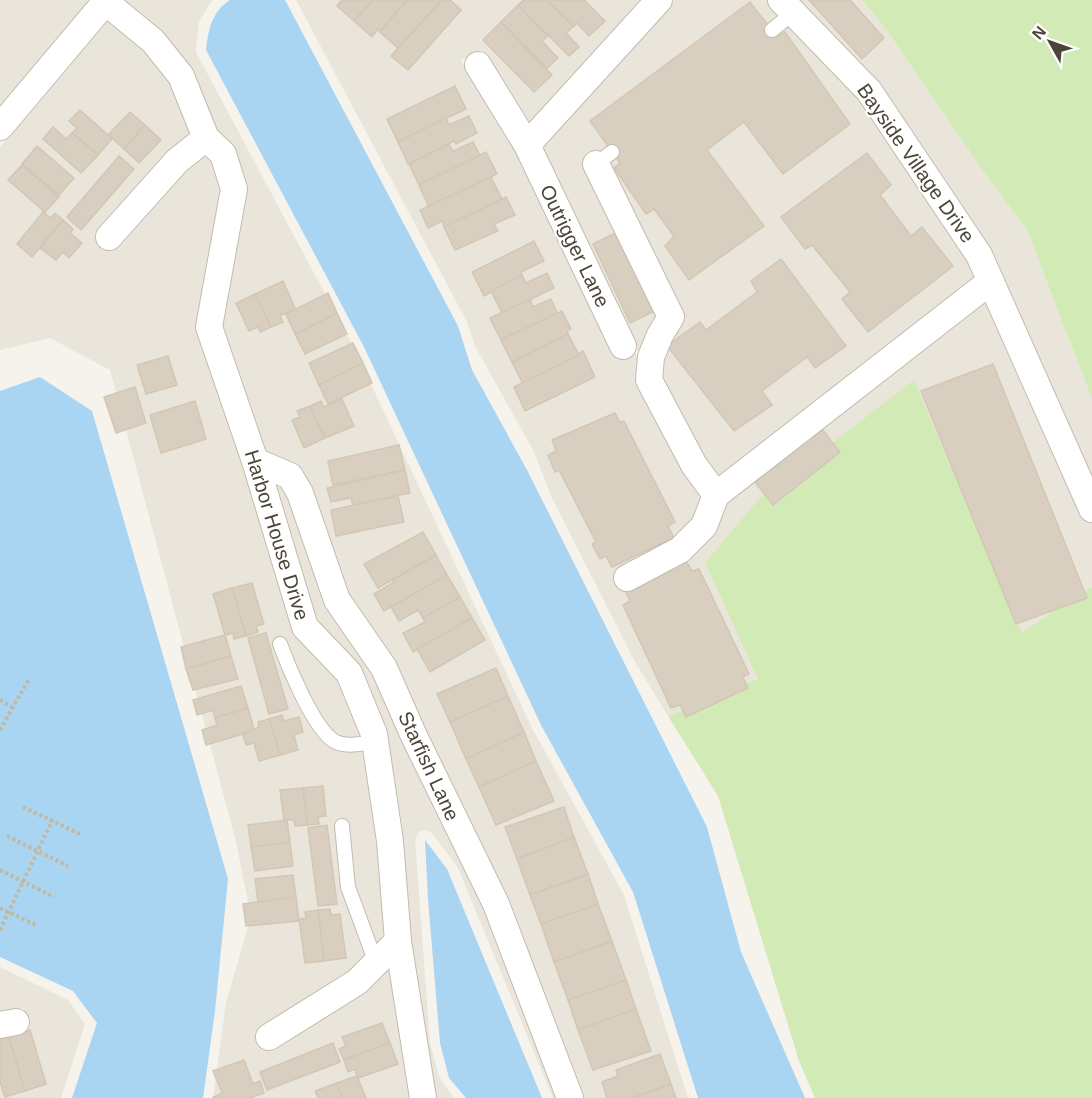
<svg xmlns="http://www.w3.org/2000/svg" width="1092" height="1098" viewBox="0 0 1092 1098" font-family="Arial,sans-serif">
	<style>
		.residential { fill: #eae5da }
		.green { fill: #d2eab5 }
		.water { fill: #a9d4f2 }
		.building { fill: #d8cfc1; stroke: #d3c7b4; stroke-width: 1.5 }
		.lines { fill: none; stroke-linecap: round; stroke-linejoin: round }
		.lane-casing { stroke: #c2bbae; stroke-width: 16 }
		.street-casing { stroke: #c2bbae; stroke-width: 28 }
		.path { stroke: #c4b79f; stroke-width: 4; stroke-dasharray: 3 3; stroke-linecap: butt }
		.lane { stroke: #fff; stroke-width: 14 }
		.street { stroke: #fff; stroke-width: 26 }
		.labels { text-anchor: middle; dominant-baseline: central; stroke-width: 4.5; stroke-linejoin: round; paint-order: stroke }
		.street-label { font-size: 20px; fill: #4b4439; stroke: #fff }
	</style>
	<rect width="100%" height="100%" fill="#f6f3ec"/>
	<!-- residential -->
	<g class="residential">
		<polygon points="0,0 86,0 89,2 0,108"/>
		<polygon points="123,0 212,0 199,22 196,48 197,54 355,350 532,728 624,895 688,1098 553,1098 457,866 431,832 424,830 419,832 415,839 430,1043 440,1079 454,1098 213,1098 226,1002 251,917 236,842 110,370 50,338 0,350 0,147"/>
		<polygon points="296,0 642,0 529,126 482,50 461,60 512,143 511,145 518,151 618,361 639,353 542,149 675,0 862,0 886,29 990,181 1027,230 1092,399 1092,587 1022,632 914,380 705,563 758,679 668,716 635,662 552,498 534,452 475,346 467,322"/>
		<polygon points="0,967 68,1000 85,1024 61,1098 0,1098 0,1038 31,1031 23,1008 0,1013"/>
	</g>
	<!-- green -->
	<g class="green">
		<polygon points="862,0 1092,0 1092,399 1027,230 990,181 886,29"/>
		<polygon points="914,380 1022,632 1092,587 1092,1098 815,1098 799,1061 718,796 668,716 758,679 705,563 758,500"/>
	</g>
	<!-- water -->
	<g class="water">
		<path d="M230 0H285L458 326 472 370 527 470 707 827 741 952 805 1098H698L633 892 541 725 364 347 206 50C208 31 212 11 230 0Z"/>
		<polygon points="40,377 92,411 228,879 215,1011 203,1098 72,1098 97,1023 73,991 0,957 0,391"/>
		<polygon points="425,840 447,869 542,1098 466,1098 449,1078 440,1043 428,899"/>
	</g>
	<!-- building -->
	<g class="building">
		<polygon points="342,0 373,0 354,21 337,6"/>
		<polygon points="373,0 407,0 380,32 378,29 372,37 354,21"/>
		<polygon points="407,0 442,0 399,49 380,32"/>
		<polygon points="442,0 450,0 461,10 408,70 391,56"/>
		<polygon points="524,0 547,0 574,26 566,33 579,47 569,56 518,5"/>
		<polygon points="547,0 584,0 605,21 589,36 577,23 574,26"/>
		<polygon points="809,0 850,0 884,38 862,59"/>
		<polygon points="750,2 777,37 785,32 850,124 783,174 744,122 707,150 764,226 689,280 665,246 674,236 654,209 646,214 614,168 620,163 590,121"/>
		<polygon points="518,5 548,36 542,41 558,58 547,68 501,22"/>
		<polygon points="501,22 552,75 534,92 483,40"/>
		<polygon points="455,86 466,109 398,142 387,119"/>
		<polygon points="80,110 108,135 110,133 111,140 98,155 72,133 77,128 69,121"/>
		<polygon points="130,112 145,125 124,149 113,139 111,140 110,133"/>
		<polygon points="469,116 477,133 456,144 454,141 408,164 398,142 446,118 449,125"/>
		<polygon points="145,125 161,140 139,163 124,149"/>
		<polygon points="53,127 66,139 72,133 98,155 81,173 43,139"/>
		<polygon points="473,142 480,156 419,185 409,164 449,144 453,151"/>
		<polygon points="37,146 74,178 59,195 22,164"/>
		<polygon points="486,152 497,174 429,207 419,185"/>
		<polygon points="867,153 891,185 880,195 911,236 922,227 953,266 868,332 842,299 850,292 812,245 805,249 781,217"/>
		<polygon points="119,156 134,169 81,230 67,217"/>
		<polygon points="22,165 59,197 45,212 8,180"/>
		<polygon points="491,177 502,199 444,227 442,221 428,228 420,210"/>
		<polygon points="506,197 515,215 494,224 498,231 455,250 444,227"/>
		<polygon points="43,212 51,218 55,213 63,220 32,257 17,244"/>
		<polygon points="63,220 73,229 70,233 82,243 69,258 63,252 56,260 40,248"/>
		<polygon points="619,231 657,310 630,323 593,244"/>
		<polygon points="534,241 544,261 521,272 522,275 484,296 472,272"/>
		<polygon points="781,259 846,346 815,368 807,357 762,391 772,405 734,431 667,346 700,322 706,330 757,292 751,281"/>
		<polygon points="547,273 554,288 502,313 491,291 522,275 526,283"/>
		<polygon points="283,281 295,308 280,316 283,322 271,327 255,294"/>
		<polygon points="328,293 337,313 295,334 286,314"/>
		<polygon points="255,294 271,327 260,332 258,327 249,331 236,303"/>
		<polygon points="530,299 533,307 551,299 557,313 501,340 490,318"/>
		<polygon points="562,311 571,329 567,331 568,334 512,362 501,340"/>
		<polygon points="337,313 347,334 305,354 295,334"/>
		<polygon points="568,334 579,355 523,384 512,362"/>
		<polygon points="353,343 363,363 319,385 309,363"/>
		<polygon points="583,351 595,377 525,411 514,387 579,355 578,354"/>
		<polygon points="168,356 177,385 146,394 137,365"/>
		<polygon points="363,363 372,383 328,404 319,385"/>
		<polygon points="993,364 1087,598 1016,624 921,391"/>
		<polygon points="135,387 146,423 116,433 104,397"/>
		<polygon points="342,399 354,426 325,438 310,406 321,401 324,407"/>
		<polygon points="195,401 206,439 161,453 150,415"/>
		<polygon points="310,406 325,438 304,448 292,420 300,417 297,411"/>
		<polygon points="615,413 620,422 624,421 675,522 668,526 674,538 612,567 606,556 600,559 592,544 596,542 559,470 555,472 548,455 556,451 552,440"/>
		<polygon points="822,429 840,452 773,505 755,482"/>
		<polygon points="399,445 405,470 333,485 328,461"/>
		<polygon points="405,470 410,493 353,505 351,498 331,502 327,488"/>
		<polygon points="398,496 404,522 336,536 331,510"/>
		<polygon points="423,532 436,555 378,588 364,564"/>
		<polygon points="436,555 447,575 384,611 374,594 394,582 393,580"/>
		<polygon points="686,561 692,571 699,569 749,674 743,677 748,688 686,717 680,705 671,708 623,605 630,601 625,590"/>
		<polygon points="447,575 460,597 423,618 418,610 399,621 391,607"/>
		<polygon points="252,583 264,624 256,626 258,632 246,636 232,588"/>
		<polygon points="232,588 246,636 234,639 233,633 225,635 213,594"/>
		<polygon points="460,597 472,618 413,652 403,633 425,622 423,618"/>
		<polygon points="472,618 485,640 430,672 417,649"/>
		<polygon points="266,633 288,709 269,714 248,638"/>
		<polygon points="225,635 231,656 186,669 181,647"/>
		<polygon points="231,656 238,679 193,690 186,669"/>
		<polygon points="496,668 508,696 450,722 437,694"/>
		<polygon points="241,686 248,708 215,718 213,710 197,715 193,700"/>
		<polygon points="508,696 524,732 466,759 450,722"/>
		<polygon points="248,708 254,729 243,734 206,745 202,730 217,725 215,718"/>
		<polygon points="282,715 284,721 299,717 303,732 294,735 298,750 280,755 269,719"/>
		<polygon points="269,719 280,755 259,761 254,743 246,745 243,735 259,727 258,722"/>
		<polygon points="524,732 536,761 479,787 466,759"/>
		<polygon points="536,761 554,801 496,825 479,787"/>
		<polygon points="323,786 326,816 318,817 319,824 307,825 303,788"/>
		<polygon points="303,788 307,825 295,826 294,820 284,820 280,790"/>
		<polygon points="564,807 574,837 517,859 505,827"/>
		<polygon points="287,820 290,842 251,847 248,825"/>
		<polygon points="327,825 337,904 318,906 308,828"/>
		<polygon points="574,837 588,874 530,895 517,859"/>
		<polygon points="290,842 293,866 255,871 251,847"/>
		<polygon points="588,874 598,904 541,924 530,895"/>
		<polygon points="293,875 296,897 258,902 255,879"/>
		<polygon points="296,897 299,921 246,926 243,904"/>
		<polygon points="598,904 612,941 554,962 541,924"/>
		<polygon points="330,909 331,915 340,914 346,958 324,961 318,910"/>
		<polygon points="318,910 324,961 305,963 299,919 306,918 305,912"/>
		<polygon points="612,941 626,980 568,1000 554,962"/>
		<polygon points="626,980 636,1009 578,1030 568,1000"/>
		<polygon points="636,1009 651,1051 593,1070 578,1030"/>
		<polygon points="382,1023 390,1043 344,1060 339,1049 346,1046 342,1037"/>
		<polygon points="30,1030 46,1084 25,1091 8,1036"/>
		<polygon points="8,1036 25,1091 5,1097 0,1082 0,1039"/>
		<polygon points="333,1043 340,1062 267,1090 260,1072"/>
		<polygon points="390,1043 398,1064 358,1078 355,1069 348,1072 344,1060"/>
		<polygon points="660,1054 671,1084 632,1098 607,1098 602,1082 618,1076 616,1070"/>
		<polygon points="244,1060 253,1084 260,1081 264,1093 250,1098 212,1098 222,1093 213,1071"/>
		<polygon points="357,1076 366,1098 343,1098 337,1083"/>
		<polygon points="337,1083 343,1098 318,1098 315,1091"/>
		<polygon points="671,1084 676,1098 632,1098"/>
	</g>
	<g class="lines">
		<defs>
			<g id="lane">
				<polyline points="772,30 793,13"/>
				<polyline points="596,164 612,152"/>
				<path d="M280 644C288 666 314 729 334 741 346 748 363 743 375 742"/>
				<polyline points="342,826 348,887 376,963"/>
			</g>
			<g id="street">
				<polyline points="103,0 153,41 181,76 206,138 223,154 234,189 209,327 255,461 305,627 349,673 374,734 390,841 398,941 423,1098"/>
				<polyline points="781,0 869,91 979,255 1092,509"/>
				<polyline points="478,65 527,145 623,346"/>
				<polyline points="0,127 107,0"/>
				<polyline points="527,145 659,0"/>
				<polyline points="596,164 671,317 660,335 651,357 649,380 694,465 716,495"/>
				<polyline points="109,237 177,161 206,138"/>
				<polyline points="255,461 290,476 300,493 337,600 384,668 414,736 496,904 570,1098"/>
				<polyline points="627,578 680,550 704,526 716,495 991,281"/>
				<polyline points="0,1025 16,1022"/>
				<polyline points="269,1037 357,982 398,941"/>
			</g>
		</defs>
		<!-- lane casing -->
		<use href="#lane" class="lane-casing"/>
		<!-- street casing -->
		<use href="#street" class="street-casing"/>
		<!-- path -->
		<g class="path">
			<polyline points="0,700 13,708"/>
			<polyline points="0,730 29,679"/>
			<polyline points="23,807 80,834"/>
			<polyline points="7,836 68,866"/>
			<polyline points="0,870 54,897"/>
			<polyline points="0,908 38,926"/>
			<polyline points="0,930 52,821"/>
		</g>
		<!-- lane -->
		<use href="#lane" class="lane"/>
		<!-- street -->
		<use href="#street" class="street"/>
	</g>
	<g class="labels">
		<!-- street labels -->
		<g class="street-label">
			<text transform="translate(916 163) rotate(55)">Bayside Village Drive</text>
			<text transform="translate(575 246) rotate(64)">Outrigger Lane</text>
			<text transform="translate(277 535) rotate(73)">Harbor House Drive</text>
			<text transform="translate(429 766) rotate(65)">Starfish Lane</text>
		</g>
	</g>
	<!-- north arrow -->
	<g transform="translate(1050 42) rotate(310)" stroke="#ffffff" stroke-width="4.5" paint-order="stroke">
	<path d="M0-4.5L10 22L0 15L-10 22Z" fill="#4b4439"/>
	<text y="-9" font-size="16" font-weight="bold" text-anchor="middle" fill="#4b4439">N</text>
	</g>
</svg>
